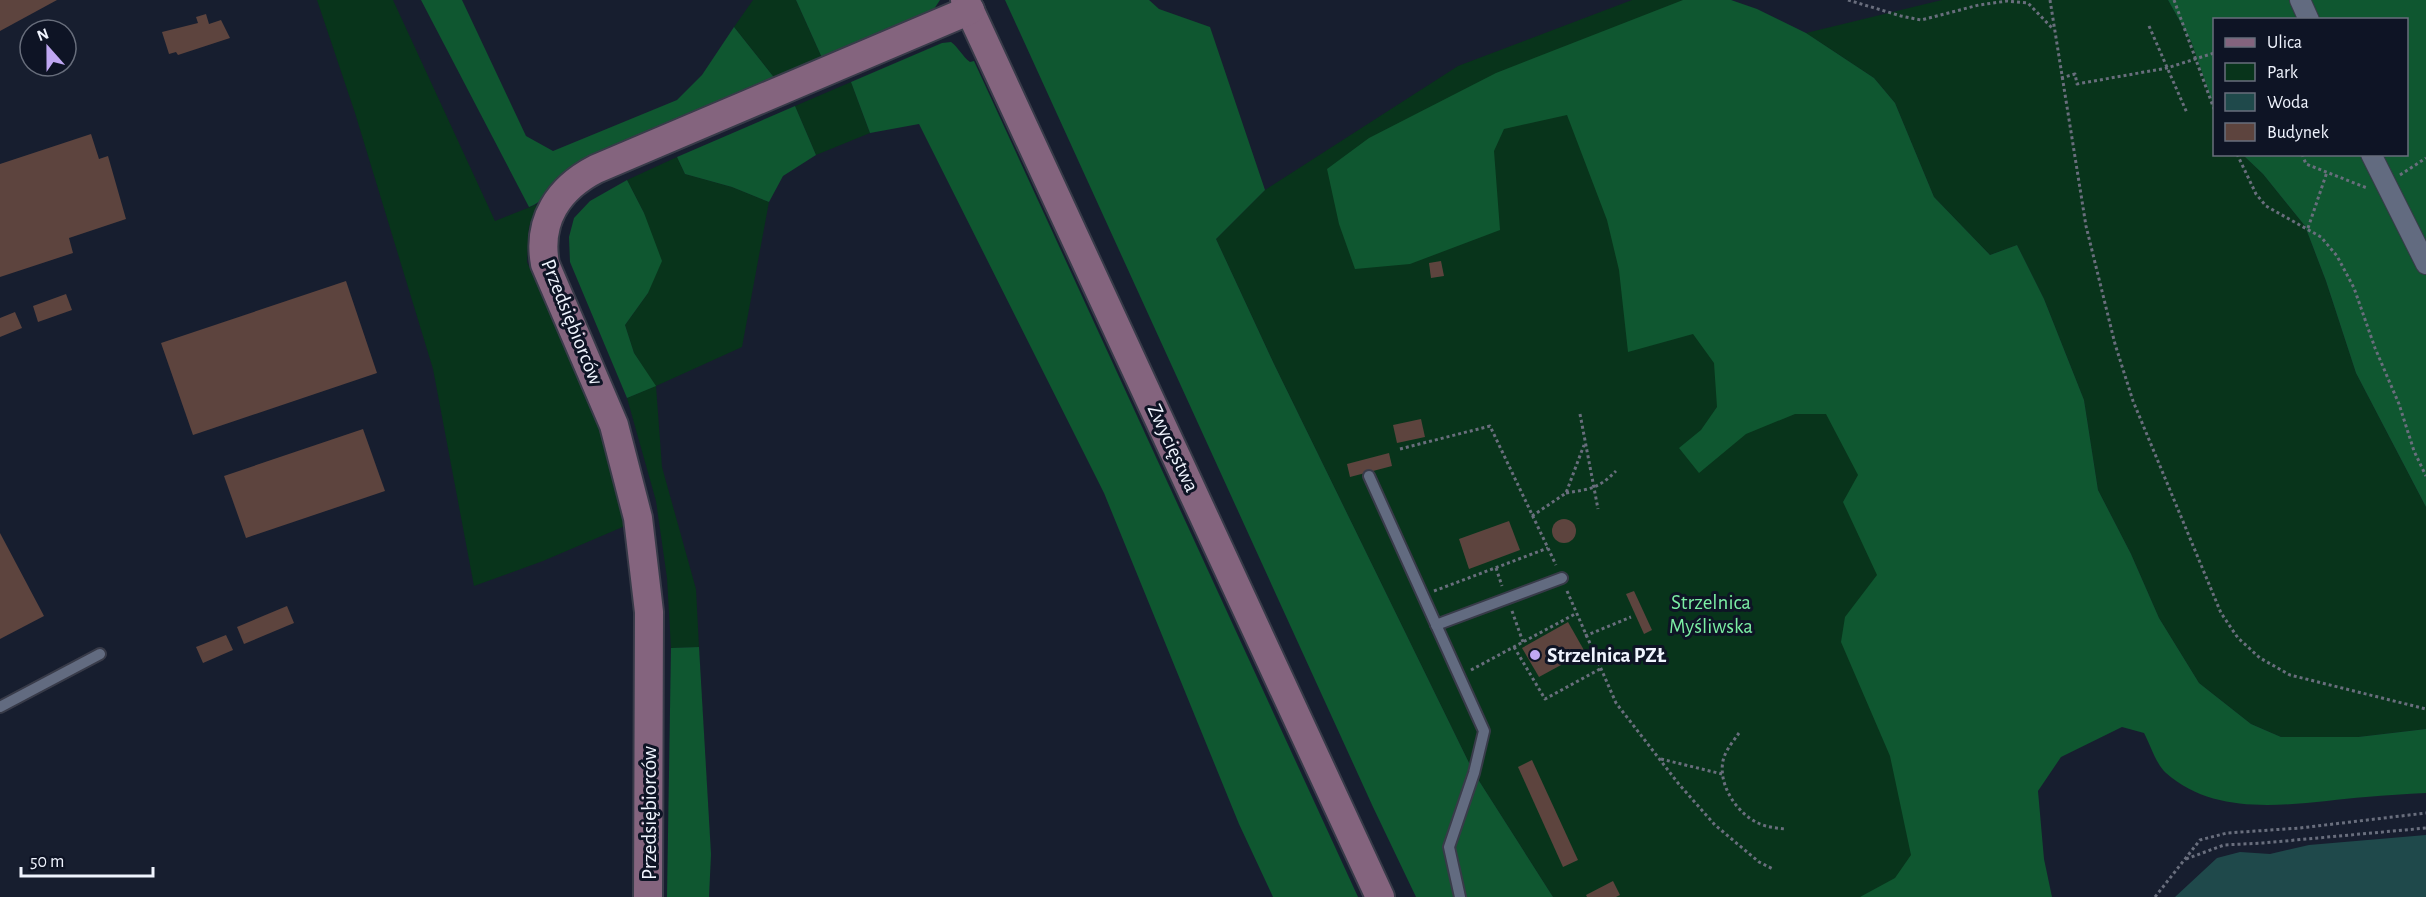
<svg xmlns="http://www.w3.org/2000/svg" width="2426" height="897" viewBox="0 0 2426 897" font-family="'Alegreya Sans',sans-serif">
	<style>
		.green { fill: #08341b }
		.forest { fill: #0f5730 }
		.water { fill: #1f494b }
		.building { fill: #5d443e }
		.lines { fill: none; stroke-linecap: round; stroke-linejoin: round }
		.lane-casing { stroke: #383b49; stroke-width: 14 }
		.street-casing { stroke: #383b49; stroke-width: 22 }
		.secondary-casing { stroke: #383b49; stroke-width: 32 }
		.path { stroke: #696e7d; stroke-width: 3; stroke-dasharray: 3 3; stroke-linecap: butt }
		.lane { stroke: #626b80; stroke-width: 10 }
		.street { stroke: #626b80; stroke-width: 20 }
		.secondary { stroke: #84647e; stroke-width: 28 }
		.poi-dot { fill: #c0a8f3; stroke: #0e1425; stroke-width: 2 }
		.labels { text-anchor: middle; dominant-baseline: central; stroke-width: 6; stroke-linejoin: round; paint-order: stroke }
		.street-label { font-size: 21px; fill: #f0f4fe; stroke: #0e1425 }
		.park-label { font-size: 21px; fill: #7beea4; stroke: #0e1425 }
		.poi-label { font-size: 21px; font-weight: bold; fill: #f0f4fe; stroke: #0e1425; text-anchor: start }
	</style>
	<rect width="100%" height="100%" fill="#171e2f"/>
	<!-- green -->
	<g class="green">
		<polygon points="317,0 393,0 495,221 538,204 529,227 527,262 544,301 573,358 601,432 614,472 625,526 543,561 474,586 433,369 355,113"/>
		<polygon points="753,0 796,0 823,60 776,80 734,27"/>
		<polygon points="1632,0 1705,0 2075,696 1897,897 1553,897 1474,773 1274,364 1216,239 1265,190 1458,66"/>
		<polygon points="1942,0 2168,0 2191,41 2214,107 2214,154 2243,155 2263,174 2305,226 2326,281 2356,373 2426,507 2426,729 2358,737 2281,737 2251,724 2199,683 2159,618 2131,554 2098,490 2084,400 2044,299 2017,245 1990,255 1934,197 1895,103 1874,78 1806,33"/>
		<polygon points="851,82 870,133 816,155 795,106"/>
		<polygon points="677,157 685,174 732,187 769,202 742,347 656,386 662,467 696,589 699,647 671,648 667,578 656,501 627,398 655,386 634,353 625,325 648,293 644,213 627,180"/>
	</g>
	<!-- forest -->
	<g class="forest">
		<path d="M421 0H462L526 136 553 151 677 100 702 75 734 27 776 80 593 155C578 163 563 170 552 183 542 194 544 202 529 207Z"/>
		<polygon points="796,0 940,0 932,12 823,60"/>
		<polygon points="1005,0 1149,0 1159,9 1210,27 1265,190 1216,239 1274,364 1474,773 1553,897 1416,897 1373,807"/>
		<path d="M1683 0H1731L1757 9 1806 33 1874 78 1895 103 1934 197 1990 255 2017 245 2044 299 2084 400 2098 490 2131 554 2159 618 2199 683 2251 724 2281 737H2358L2426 729V793C2406 794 2386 795 2366 797 2301 802 2220 821 2166 773 2156 764 2150 744 2144 733L2122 727 2061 757 2038 791 2044 859 2052 897H1860L1895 878 1911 855 1890 756 1841 642 1845 617 1877 575 1843 502 1858 475 1826 414H1795L1746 434 1699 473 1679 448 1701 430 1717 407 1714 363 1693 334 1628 352 1619 270 1607 220 1567 115 1504 129 1494 151 1500 230 1410 264 1355 269 1339 224 1327 169 1369 138 1496 73Z"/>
		<polygon points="2168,0 2426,0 2426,507 2356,373 2326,281 2305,226 2263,174 2243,155 2406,154 2406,20 2214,20 2214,107 2191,41"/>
		<path d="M951 42C959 48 962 56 970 62L974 61 1358 897H1273L1239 824 1104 493 919 124 870 133 851 82 942 43Z"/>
		<polygon points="795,106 816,155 783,176 769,202 732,187 685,174 677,157"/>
		<polygon points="627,180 644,213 662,261 648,293 625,325 634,353 656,386 627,398 570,262 569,237 574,218 590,201"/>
		<polygon points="699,647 711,854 709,897 667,897 671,648"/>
	</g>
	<!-- water -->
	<polygon class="water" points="2426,835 2426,897 2175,897 2217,858 2240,852 2270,854 2309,845"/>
	<!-- building -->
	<g class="building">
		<polygon points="0,0 57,0 0,31"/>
		<polygon points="206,14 209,24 221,20 230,38 178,55 176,52 169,54 162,32 198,23 196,17"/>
		<polygon points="91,134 99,159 108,156 126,219 69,238 73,253 0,277 0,164"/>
		<polygon points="1441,261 1444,276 1431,278 1429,263"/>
		<polygon points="346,281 377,373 193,435 161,343"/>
		<polygon points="66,294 72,310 38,322 33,306"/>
		<polygon points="15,312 22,328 0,337 0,318"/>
		<polygon points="1421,419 1425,437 1397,443 1393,425"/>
		<polygon points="363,429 385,491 246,538 224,476"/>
		<polygon points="1389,453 1392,466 1350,477 1347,464"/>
		<circle cx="1564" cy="531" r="12"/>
		<polygon points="1509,521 1520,550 1469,569 1459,539"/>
		<polygon points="0,533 44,616 0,639"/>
		<polygon points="1634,591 1652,630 1644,634 1626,594"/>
		<polygon points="287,606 294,623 244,644 237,627"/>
		<polygon points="1568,622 1585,652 1539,677 1522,648"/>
		<polygon points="226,635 233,650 203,663 196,647"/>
		<polygon points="1532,760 1578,860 1563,867 1518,767"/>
		<polygon points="1613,881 1620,895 1616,897 1587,897 1586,895"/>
	</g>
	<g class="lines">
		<defs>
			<g id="lane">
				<polyline points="1369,476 1484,731 1474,773 1449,847 1460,897"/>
				<polyline points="1436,625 1562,578"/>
				<polyline points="0,707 100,654"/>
			</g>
			<g id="street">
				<polyline points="2300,0 2309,20"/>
				<polyline points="2371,154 2426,264"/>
			</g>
			<g id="secondary">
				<polyline points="965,0 1380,897"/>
				<path d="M648 897 649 612 638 518 614 425 545 264C537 220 559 188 596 169L970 10"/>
			</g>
		</defs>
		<!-- lane casing -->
		<use href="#lane" class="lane-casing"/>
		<!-- street casing -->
		<use href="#street" class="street-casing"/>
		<!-- secondary casing -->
		<use href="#secondary" class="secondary-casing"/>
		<!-- path -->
		<g class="path">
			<polyline points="1848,0 1901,16 1921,20 1979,5 2007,1 2028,3 2053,29"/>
			<polyline points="2050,0 2086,226 2115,344 2133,401 2221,613 2238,638 2260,658 2290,675 2426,709"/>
			<polyline points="2174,0 2214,109"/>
			<polyline points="2149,26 2187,113"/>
			<polyline points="2061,78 2075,74 2077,84 2167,68 2214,53"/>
			<polyline points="2237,154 2256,194 2266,206 2321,237 2337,256 2354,288 2375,348 2399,404 2414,451 2426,476"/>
			<polyline points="2302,154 2306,164 2367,188"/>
			<polyline points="2400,175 2426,158"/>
			<polyline points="2308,228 2327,172"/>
			<polyline points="1580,414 1598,509"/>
			<polyline points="1400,449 1490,426 1556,565"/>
			<path d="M1566 493C1590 489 1598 489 1616 471"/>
			<polyline points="1532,516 1566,493 1584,445"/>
			<polyline points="1496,568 1502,586"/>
			<polyline points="1434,591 1548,548"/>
			<polyline points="1567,591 1616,703 1678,783 1715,825 1759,862 1773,869"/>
			<polyline points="1512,611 1523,642"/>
			<polyline points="1585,636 1631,617"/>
			<polyline points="1514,647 1545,699 1600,669"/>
			<polyline points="1471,670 1575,614"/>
			<path d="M1739 733C1734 740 1727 749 1724 757 1716 782 1736 813 1758 823 1766 827 1776 828 1785 829"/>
			<polyline points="1661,759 1722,774"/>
			<polyline points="2186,859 2224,845 2263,843 2426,828"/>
			<polyline points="2155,897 2200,840 2227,833 2300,828 2426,813"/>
		</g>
		<!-- lane -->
		<use href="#lane" class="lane"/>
		<!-- street -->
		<use href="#street" class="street"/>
		<!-- secondary -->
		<use href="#secondary" class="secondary"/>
	</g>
	<!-- markers -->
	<circle class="poi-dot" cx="1535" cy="655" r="6"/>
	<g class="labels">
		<!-- street labels -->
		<g class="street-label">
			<text transform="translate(572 322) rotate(68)">Przedsiębiorców</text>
			<text transform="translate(1173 448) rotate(65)">Zwycięstwa</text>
			<text transform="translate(649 813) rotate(-90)">Przedsiębiorców</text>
		</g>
		<!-- park labels -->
		<g class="park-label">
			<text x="1711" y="602">Strzelnica<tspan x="1711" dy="24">Myśliwska</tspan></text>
		</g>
		<!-- poi labels -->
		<g class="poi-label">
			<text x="1547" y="655">Strzelnica PZŁ</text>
		</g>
	</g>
	<!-- legend -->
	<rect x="2213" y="18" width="195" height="138" fill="#0e1425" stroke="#686e7c" stroke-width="1.5"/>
	<rect x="2225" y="38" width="30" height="9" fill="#84647e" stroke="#686e7c" stroke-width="1.5"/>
	<text x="2267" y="48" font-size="18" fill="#f0f4fe">Ulica</text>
	<rect x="2225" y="63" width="30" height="18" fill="#08341b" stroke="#686e7c" stroke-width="1.5"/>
	<text x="2267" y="78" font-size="18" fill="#f0f4fe">Park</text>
	<rect x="2225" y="93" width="30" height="18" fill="#1f494b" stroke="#686e7c" stroke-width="1.5"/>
	<text x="2267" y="108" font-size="18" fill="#f0f4fe">Woda</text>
	<rect x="2225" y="123" width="30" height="18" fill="#5d443e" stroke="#686e7c" stroke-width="1.5"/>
	<text x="2267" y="138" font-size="18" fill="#f0f4fe">Budynek</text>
	<!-- north arrow -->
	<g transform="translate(48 48) rotate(339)"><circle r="28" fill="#0e1425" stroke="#686e7c" stroke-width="1.5"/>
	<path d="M0-4.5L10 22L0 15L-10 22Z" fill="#c0a8f3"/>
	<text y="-9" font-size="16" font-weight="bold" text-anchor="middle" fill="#f0f4fe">N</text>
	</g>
	<!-- scale -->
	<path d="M21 867v9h132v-9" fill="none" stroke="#f0f4fe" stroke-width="3"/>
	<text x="30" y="867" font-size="18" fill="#f0f4fe" stroke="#0e1425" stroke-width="4.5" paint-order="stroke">50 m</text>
</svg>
